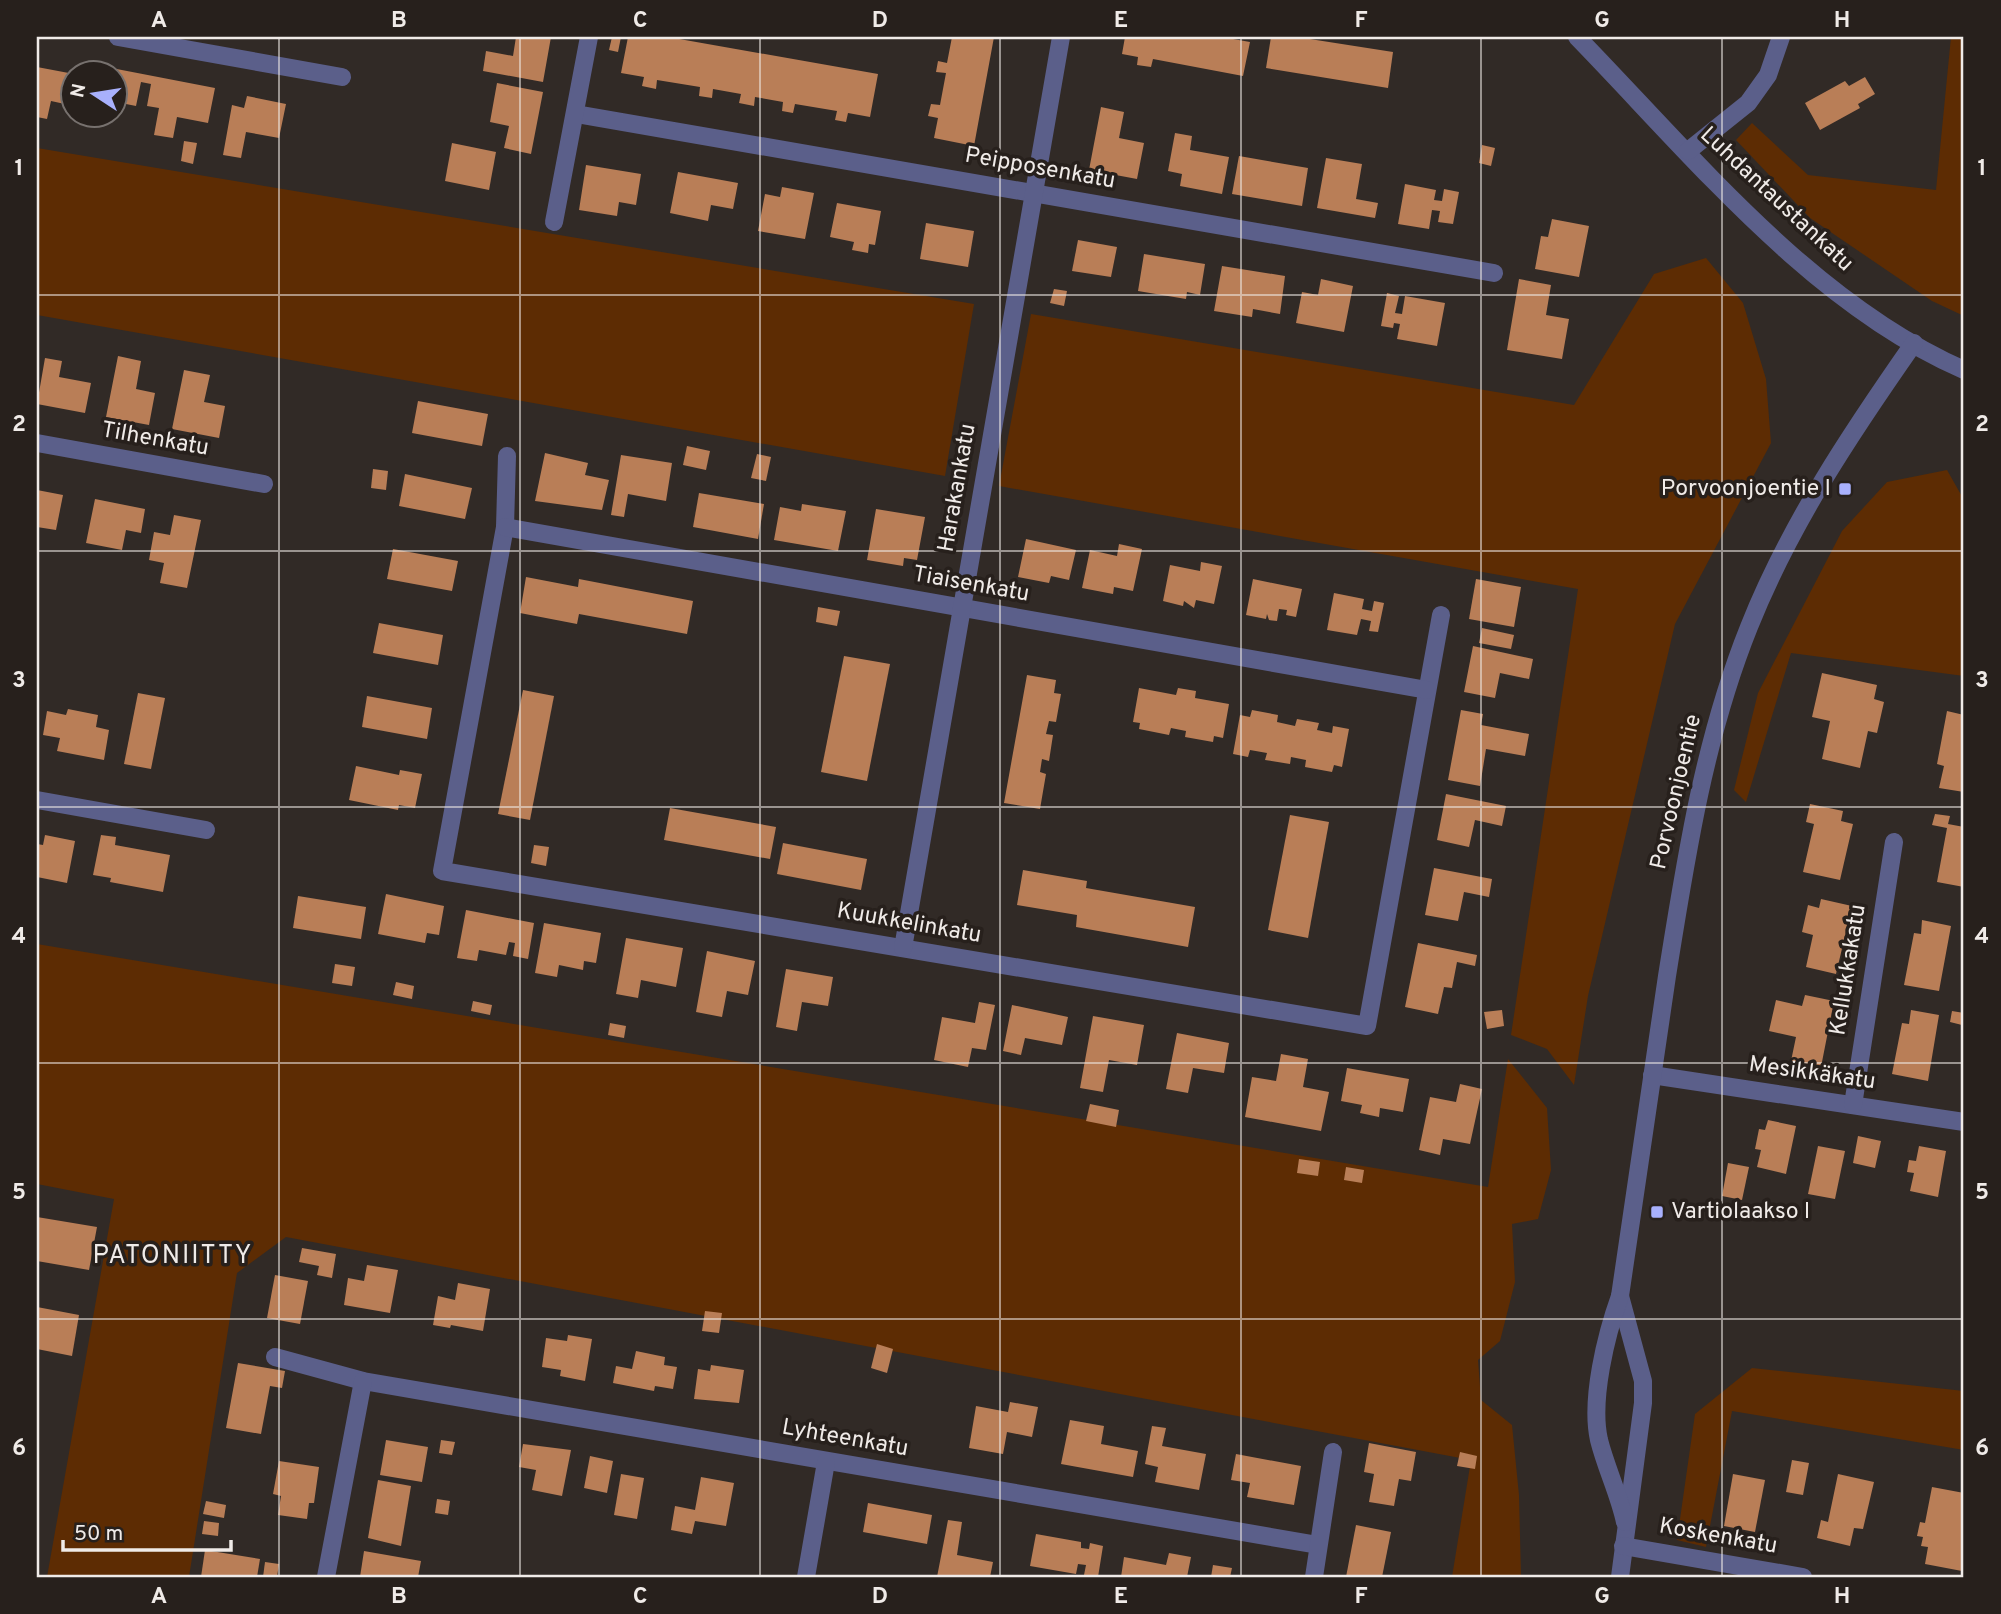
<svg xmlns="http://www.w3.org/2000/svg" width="2001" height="1614" viewBox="0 0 2001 1614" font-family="Overpass,sans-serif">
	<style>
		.green { fill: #5d2c03 }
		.building { fill: #b97e57 }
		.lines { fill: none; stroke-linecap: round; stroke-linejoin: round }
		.minor { stroke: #5b5f8a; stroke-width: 18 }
		.grid { fill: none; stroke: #f0ebe8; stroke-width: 2; stroke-opacity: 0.55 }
		.poi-dot { fill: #a8b0fc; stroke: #27201c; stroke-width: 2.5 }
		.labels { text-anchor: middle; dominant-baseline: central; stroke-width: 7; stroke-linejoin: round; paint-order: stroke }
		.street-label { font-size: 23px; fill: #f0ebe8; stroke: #27201c }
		.poi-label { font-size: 23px; fill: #f0ebe8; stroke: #27201c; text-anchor: end }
		.quarter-label { font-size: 26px; letter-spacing: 2px; fill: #f0ebe8; stroke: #27201c }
		.neatline { fill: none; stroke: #f0ebe8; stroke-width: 2.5 }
		.grid-label { font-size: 23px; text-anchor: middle; font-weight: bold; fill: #f0ebe8 }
	</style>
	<rect width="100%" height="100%" fill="#312a26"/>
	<!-- green -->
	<g class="green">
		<polygon points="1951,37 1964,37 1964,316 1932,301 1810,218 1736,140 1752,123 1808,175 1936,190"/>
		<polygon points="37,148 974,304 945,476 37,315"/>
		<polygon points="1706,258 1743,303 1766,379 1771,443 1675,624 1588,996 1574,1085 1547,1049 1511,1035 1578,589 999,486 1031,314 1574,405 1654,274"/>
		<polygon points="1947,470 1964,500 1964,676 1791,653 1746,802 1734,790 1758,693 1842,531 1887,482"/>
		<polygon points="37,944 1488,1187 1508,1059 1547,1108 1551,1170 1538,1219 1512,1224 1515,1282 1500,1341 1478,1360 1481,1400 1512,1425 1519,1495 1521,1577 1452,1577 1471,1460 286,1237 237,1273 189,1577 47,1577 114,1199 37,1184"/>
		<polygon points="1752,1368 1964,1391 1964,1450 1732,1411 1706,1547 1677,1540 1695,1414"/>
	</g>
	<!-- building -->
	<g class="building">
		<polygon points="516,37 551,37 543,82 483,71 486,51 513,56"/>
		<polygon points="612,37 621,37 618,52 609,50"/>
		<polygon points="628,37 668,37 878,74 870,117 848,113 846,122 835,120 837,111 795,104 793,113 782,111 783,102 755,97 754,106 739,103 741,94 713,89 712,98 699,96 700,87 657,80 656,89 642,86 644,77 621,73"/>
		<polygon points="952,37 994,37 974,146 934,138 938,118 928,116 931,104 940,105 946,73 936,72 938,61 947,63"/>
		<polygon points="1125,37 1222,37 1250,42 1243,76 1153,59 1151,67 1137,65 1138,57 1122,54"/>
		<polygon points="1271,37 1297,37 1393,52 1388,88 1266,68"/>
		<polygon points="96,65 215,88 208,123 177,117 173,138 154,135 159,108 147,106 151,84 141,82 136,106 116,102 116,74 94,74"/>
		<polygon points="37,67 74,74 74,106 51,101 47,119 37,117"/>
		<polygon points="1865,77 1875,94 1858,104 1860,108 1820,130 1805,103 1845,81 1849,86"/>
		<polygon points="497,83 543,92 531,154 504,148 509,126 490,122"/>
		<polygon points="247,96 286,104 279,138 246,132 241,158 223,155 232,105 244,108"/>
		<polygon points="1101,107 1124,112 1119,138 1144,143 1137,179 1089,170"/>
		<polygon points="1175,133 1192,136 1190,150 1229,157 1222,194 1180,186 1182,174 1168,171"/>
		<polygon points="184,141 197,143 193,164 181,161"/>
		<polygon points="452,143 496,152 489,190 445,181"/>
		<polygon points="1482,145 1495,148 1491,166 1479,163"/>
		<polygon points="1239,156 1308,168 1302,206 1232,194"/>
		<polygon points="1326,158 1362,164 1356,199 1378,203 1375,218 1317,208"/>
		<polygon points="586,165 641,174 636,205 619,202 617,216 579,210"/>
		<polygon points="678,172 738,183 733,209 711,205 708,221 670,213"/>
		<polygon points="1405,184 1436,190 1434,200 1442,201 1444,189 1459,192 1453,224 1438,222 1440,211 1432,210 1429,229 1398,224"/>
		<polygon points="782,187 814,193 805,239 758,231 765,194 780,197"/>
		<polygon points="837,203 881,211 875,245 869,244 868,253 852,250 854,242 830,237"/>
		<polygon points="1552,219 1589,226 1579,277 1535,269 1541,236 1548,237"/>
		<polygon points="926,223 974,231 968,267 920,259"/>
		<polygon points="1078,240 1117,247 1111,277 1072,271"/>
		<polygon points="1144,254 1205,264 1200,295 1187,292 1186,299 1138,291"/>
		<polygon points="1222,266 1285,276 1280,314 1253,309 1252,317 1214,311"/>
		<polygon points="1321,279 1353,286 1344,332 1296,323 1302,292 1318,295"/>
		<polygon points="1519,279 1551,285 1546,315 1569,319 1562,359 1507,350"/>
		<polygon points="1054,289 1067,291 1064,306 1050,303"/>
		<polygon points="1387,293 1399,296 1395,313 1402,314 1405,296 1445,303 1437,346 1397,339 1400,324 1394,323 1393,328 1381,326"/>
		<polygon points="118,356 141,361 136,389 155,393 149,425 106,417"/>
		<polygon points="45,358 62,361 59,377 91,383 85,413 37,404"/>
		<polygon points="184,370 210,375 204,402 225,406 219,438 172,429"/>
		<polygon points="418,401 488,414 482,446 412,433"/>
		<polygon points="687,446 710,451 706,470 683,465"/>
		<polygon points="545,453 588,463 585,475 609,480 602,510 535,501"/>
		<polygon points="757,454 771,457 766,481 751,478"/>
		<polygon points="621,455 672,463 666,501 628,494 624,517 611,515"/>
		<polygon points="373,469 388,471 386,490 371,488"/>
		<polygon points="405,474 472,488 465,519 399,506"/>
		<polygon points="37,490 63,495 56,530 37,527"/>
		<polygon points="699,493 764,504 758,539 693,527"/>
		<polygon points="95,499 145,509 141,533 126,530 122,550 86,543"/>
		<polygon points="802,504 846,511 838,551 774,540 780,507 801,511"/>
		<polygon points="876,509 925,517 917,560 904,558 903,566 867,560"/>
		<polygon points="174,515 201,520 187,588 160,583 164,563 149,560 154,532 170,535"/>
		<polygon points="1026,539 1076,550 1069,580 1051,576 1049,583 1018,577"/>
		<polygon points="1119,544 1142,549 1133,591 1114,587 1113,594 1082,588 1090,550 1117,556"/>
		<polygon points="393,549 458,561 452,591 387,579"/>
		<polygon points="1201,562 1222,566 1214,604 1196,600 1194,608 1184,601 1183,606 1163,601 1170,565 1200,571"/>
		<polygon points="526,577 578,587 579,579 693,601 687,634 579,614 577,624 520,613"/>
		<polygon points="1253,579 1302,589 1296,617 1286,615 1287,610 1279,609 1277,621 1269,620 1267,614 1266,619 1246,615"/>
		<polygon points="1476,579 1521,587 1514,627 1469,619"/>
		<polygon points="1334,593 1364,599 1362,609 1372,611 1374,601 1384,603 1378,632 1369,631 1371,621 1361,619 1357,635 1327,630"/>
		<polygon points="818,607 840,611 837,626 816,622"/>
		<polygon points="379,623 443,635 438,665 373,653"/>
		<polygon points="1482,628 1514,635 1511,649 1479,643"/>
		<polygon points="1473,646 1533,659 1529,679 1500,673 1495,698 1464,692"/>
		<polygon points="844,656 890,664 867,781 821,772"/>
		<polygon points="1822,673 1877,685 1874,699 1884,702 1877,733 1868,731 1860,768 1822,759 1830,721 1812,717"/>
		<polygon points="1027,675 1056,680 1054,693 1061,694 1056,722 1049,721 1046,734 1053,735 1049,761 1042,759 1040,772 1046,774 1040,809 1004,803"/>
		<polygon points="1139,688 1176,695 1178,688 1196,691 1195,698 1229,704 1223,738 1214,736 1213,742 1185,737 1186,731 1171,728 1169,735 1139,729 1140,723 1133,722"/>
		<polygon points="523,690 554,696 530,820 498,814"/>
		<polygon points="138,693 165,698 151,769 124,764"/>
		<polygon points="367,696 432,708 427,739 362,727"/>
		<polygon points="68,709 98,715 96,727 109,730 104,760 57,751 60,738 43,735 47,711 66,715"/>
		<polygon points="1252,710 1278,715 1277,722 1295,726 1297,719 1319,723 1317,730 1332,733 1333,726 1349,729 1342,767 1334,765 1332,772 1305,767 1306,760 1291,757 1290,764 1265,760 1267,753 1250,750 1248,757 1233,754 1240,715 1250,717"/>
		<polygon points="1461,710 1483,714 1481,725 1529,734 1525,756 1486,749 1480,786 1448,780"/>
		<polygon points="1947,711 1964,715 1964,792 1939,788 1944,766 1937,764"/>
		<polygon points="356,766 399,775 400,770 422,774 415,808 399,805 398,810 349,800"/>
		<polygon points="1446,794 1506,806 1502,826 1475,820 1469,847 1437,840"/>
		<polygon points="1810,804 1843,811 1841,821 1853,824 1840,880 1803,872 1814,824 1806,822"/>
		<polygon points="670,808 776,827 770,859 664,840"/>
		<polygon points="1935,814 1950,816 1948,824 1964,827 1964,887 1937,882 1947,828 1932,825"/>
		<polygon points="1290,815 1329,822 1308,938 1268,930"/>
		<polygon points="45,835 75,841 67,883 37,877 37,844 43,845"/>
		<polygon points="101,835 116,837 115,845 170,855 163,892 110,882 111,878 93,875"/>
		<polygon points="783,843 867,859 861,890 777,874"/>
		<polygon points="534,845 549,847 546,866 531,863"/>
		<polygon points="1434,868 1492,879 1489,897 1464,892 1458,921 1425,915"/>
		<polygon points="1023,870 1087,881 1086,888 1195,907 1188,947 1076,927 1077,915 1017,905"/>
		<polygon points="386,894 444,906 439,935 427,933 425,943 378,934"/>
		<polygon points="298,896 366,907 361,939 293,928"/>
		<polygon points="1821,899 1852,906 1836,974 1806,967 1813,935 1802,932 1808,905 1819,908"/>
		<polygon points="466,910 534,923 528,959 513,956 515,943 509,942 506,955 479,950 477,961 457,958"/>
		<polygon points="1922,920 1951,926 1939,991 1904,985 1914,933 1921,934"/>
		<polygon points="544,923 601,933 596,963 584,961 583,970 559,965 557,977 535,973"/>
		<polygon points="626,938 683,948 676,987 641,980 638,998 616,994"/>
		<polygon points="1418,943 1477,955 1475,966 1457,962 1452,988 1444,987 1438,1014 1405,1007"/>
		<polygon points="707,951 755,961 748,995 727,991 722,1017 696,1012"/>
		<polygon points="335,964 355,967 352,986 332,983"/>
		<polygon points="786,969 833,977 828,1006 802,1002 797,1031 776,1027"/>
		<polygon points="396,982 414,986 412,999 393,995"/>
		<polygon points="1805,995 1834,1001 1821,1067 1791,1061 1796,1037 1769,1031 1776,1000 1802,1006"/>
		<polygon points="473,1001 492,1005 490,1015 471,1011"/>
		<polygon points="979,1002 995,1005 986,1050 972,1048 968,1067 934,1060 942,1017 975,1023"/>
		<polygon points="1012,1005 1068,1017 1062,1045 1025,1038 1021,1055 1003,1051"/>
		<polygon points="1502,1010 1504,1026 1487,1029 1484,1012"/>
		<polygon points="1911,1010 1939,1015 1928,1081 1892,1074 1902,1023 1909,1024"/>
		<polygon points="1952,1011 1964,1013 1962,1025 1950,1022"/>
		<polygon points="1093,1016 1144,1025 1137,1065 1109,1060 1103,1092 1080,1088"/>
		<polygon points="610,1023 626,1026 624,1038 608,1035"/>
		<polygon points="1177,1033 1229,1043 1224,1073 1193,1068 1188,1093 1166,1089"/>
		<polygon points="1281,1054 1308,1059 1303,1087 1329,1092 1321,1131 1245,1117 1252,1077 1276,1081"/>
		<polygon points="1347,1068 1409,1079 1403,1112 1380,1108 1379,1117 1360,1113 1362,1105 1341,1101"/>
		<polygon points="1460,1084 1482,1089 1470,1144 1443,1139 1440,1155 1419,1150 1430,1097 1456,1102"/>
		<polygon points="1090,1104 1119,1110 1116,1127 1086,1121"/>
		<polygon points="1768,1120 1796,1126 1786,1174 1757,1167 1761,1150 1755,1149 1759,1129 1765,1130"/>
		<polygon points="1858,1136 1881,1141 1875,1168 1853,1163"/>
		<polygon points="1818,1146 1845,1151 1835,1199 1808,1194"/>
		<polygon points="1919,1146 1946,1151 1938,1197 1910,1191 1914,1173 1907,1172 1909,1160 1916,1161"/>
		<polygon points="1299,1159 1320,1162 1318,1176 1297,1173"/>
		<polygon points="1728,1163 1749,1167 1742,1200 1722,1196"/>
		<polygon points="1346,1167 1364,1170 1362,1183 1344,1180"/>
		<polygon points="37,1217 97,1227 89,1270 37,1261"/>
		<polygon points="302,1248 336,1254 332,1278 317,1275 319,1266 299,1262"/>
		<polygon points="367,1265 398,1270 390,1313 344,1305 348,1278 364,1281"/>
		<polygon points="275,1275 308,1281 300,1324 267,1318"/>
		<polygon points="458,1283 490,1289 483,1331 451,1325 450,1328 433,1325 438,1296 455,1300"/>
		<polygon points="37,1307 79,1315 72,1356 37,1349"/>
		<polygon points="705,1311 722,1313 719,1333 702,1331"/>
		<polygon points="568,1335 592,1339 585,1381 560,1376 561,1370 542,1367 546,1338 567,1341"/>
		<polygon points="877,1344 893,1349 887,1373 871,1368"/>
		<polygon points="636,1351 665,1357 664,1365 677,1367 673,1389 655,1386 654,1391 613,1383 616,1366 632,1369"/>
		<polygon points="238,1363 285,1371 282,1388 270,1386 261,1434 226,1428"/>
		<polygon points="711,1365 744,1370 739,1403 694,1399 698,1369 710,1371"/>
		<polygon points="1010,1402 1038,1407 1032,1437 1007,1432 1003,1454 969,1448 976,1406 1008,1412"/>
		<polygon points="1070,1420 1104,1426 1101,1444 1138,1451 1133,1477 1061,1464"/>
		<polygon points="1152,1426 1166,1428 1162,1446 1206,1454 1199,1490 1155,1482 1158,1467 1145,1464"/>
		<polygon points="386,1440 428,1447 422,1482 380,1475"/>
		<polygon points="441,1440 455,1442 452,1455 439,1453"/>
		<polygon points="1369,1443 1416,1452 1411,1481 1399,1479 1394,1506 1369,1502 1374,1474 1364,1472"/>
		<polygon points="523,1444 571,1450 562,1496 532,1490 536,1470 519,1467"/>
		<polygon points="1460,1452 1477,1456 1475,1469 1457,1466"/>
		<polygon points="1236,1454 1301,1466 1294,1505 1247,1497 1250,1483 1231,1480"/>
		<polygon points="590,1456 613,1461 607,1493 584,1488"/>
		<polygon points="1792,1460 1809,1463 1803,1495 1786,1492"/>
		<polygon points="279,1461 319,1467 314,1503 309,1503 307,1519 278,1515 281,1496 273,1494"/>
		<polygon points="621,1474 644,1478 637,1519 614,1515"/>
		<polygon points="1733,1474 1765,1480 1755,1532 1724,1526"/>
		<polygon points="1838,1474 1874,1482 1863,1529 1854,1528 1850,1546 1817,1538 1821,1520 1828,1522"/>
		<polygon points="701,1477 734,1483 726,1526 695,1521 692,1534 671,1530 675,1506 695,1510"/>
		<polygon points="378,1480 411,1486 401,1546 368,1538"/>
		<polygon points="1932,1487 1964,1493 1962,1571 1925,1564 1928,1547 1921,1546 1923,1537 1917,1536 1920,1522 1925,1523"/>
		<polygon points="437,1499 450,1501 448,1515 435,1513"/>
		<polygon points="206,1501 226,1505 224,1518 203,1514"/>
		<polygon points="868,1503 932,1515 927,1544 863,1532"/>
		<polygon points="948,1520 962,1522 957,1555 993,1562 990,1577 937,1577"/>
		<polygon points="204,1521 219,1523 218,1536 202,1534"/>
		<polygon points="1356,1525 1391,1532 1382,1577 1346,1577"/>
		<polygon points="1036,1534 1081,1542 1081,1548 1089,1549 1090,1543 1103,1546 1098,1577 1084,1575 1086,1565 1078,1564 1076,1574 1030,1566"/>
		<polygon points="205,1550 260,1559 257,1577 201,1577"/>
		<polygon points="364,1551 421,1561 418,1577 360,1577"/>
		<polygon points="1169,1553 1191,1557 1187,1577 1121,1577 1124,1557 1166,1565"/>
		<polygon points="265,1562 279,1564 277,1577 263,1577"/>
		<polygon points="1213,1565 1232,1568 1230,1577 1211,1577"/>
	</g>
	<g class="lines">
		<!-- minor -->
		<g class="minor">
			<polyline points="118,37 342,77"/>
			<path d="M1577 37C1692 155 1811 303 1964 370"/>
			<polyline points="576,114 1494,273"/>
			<polyline points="1688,151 1748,103 1768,75 1781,37"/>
			<polyline points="554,222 589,37"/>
			<polyline points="37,443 264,484"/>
			<polyline points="507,456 505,527 442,871 1367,1026 1441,615"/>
			<polyline points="505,527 1427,690"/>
			<polyline points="37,800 206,830"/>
			<polyline points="903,948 1061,37"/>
			<polyline points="1652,1075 1964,1122"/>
			<polyline points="1853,1105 1894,842"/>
			<polyline points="1620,1296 1643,1381 1643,1403 1620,1577"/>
			<polyline points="275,1357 363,1381 1318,1545"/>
			<path d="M1625 1522C1619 1494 1606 1468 1599 1440 1590 1400 1606 1335 1620 1296 1635 1190 1651 1083 1667 976 1686 857 1704 739 1749 627 1790 524 1851 433 1914 343"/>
			<polyline points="1623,1546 1803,1577"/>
			<polyline points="326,1577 363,1381"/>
			<polyline points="806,1577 826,1462"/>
			<polyline points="1314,1577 1333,1452"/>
		</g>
	</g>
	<!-- grid -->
	<path class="grid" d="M279 37V1577M520 37V1577M760 37V1577M1000 37V1577M1241 37V1577M1481 37V1577M1722 37V1577M37 295H1964M37 551H1964M37 807H1964M37 1063H1964M37 1319H1964"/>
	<!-- markers -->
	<g class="poi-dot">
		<rect x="1838" y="482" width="14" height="14" rx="3.5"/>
		<rect x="1650" y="1205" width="14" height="14" rx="3.5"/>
	</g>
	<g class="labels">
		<!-- street labels -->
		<g class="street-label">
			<text transform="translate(1040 169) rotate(10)">Peipposenkatu</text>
			<text transform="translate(1776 200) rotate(43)">Luhdantaustankatu</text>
			<text transform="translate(155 440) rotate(10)">Tilhenkatu</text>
			<text transform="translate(958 488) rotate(-80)">Harakankatu</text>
			<text transform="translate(971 585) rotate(10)">Tiaisenkatu</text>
			<text transform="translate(1677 792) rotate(-77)">Porvoonjoentie</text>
			<text transform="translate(909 924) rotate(10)">Kuukkelinkatu</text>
			<text transform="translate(1849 970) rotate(-81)">Kellukkakatu</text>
			<text transform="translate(1812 1074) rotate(8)">Mesikkäkatu</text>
			<text transform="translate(845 1439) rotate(10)">Lyhteenkatu</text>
			<text transform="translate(1718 1537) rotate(10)">Koskenkatu</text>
		</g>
		<!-- poi labels -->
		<g class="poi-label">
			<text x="1831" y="489">Porvoonjoentie I</text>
			<text x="1671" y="1212" text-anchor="start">Vartiolaakso I</text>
		</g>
		<!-- quarter labels -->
		<g class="quarter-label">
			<text x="173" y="1256">PATONIITTY</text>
		</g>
	</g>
	<!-- border -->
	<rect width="2001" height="1614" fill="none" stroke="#27201c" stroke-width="77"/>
	<!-- north arrow -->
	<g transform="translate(94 94) rotate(282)"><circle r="33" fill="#27201c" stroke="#77716e" stroke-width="2"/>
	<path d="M0-5L12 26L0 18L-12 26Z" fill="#a8b0fc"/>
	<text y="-10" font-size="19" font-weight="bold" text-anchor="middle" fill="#f0ebe8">N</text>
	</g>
	<!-- scale -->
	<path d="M63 1540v10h168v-10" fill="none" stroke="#f0ebe8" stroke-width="3.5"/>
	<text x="74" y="1540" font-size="21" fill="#f0ebe8" stroke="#27201c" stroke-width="5" paint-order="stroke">50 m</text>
	<rect x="38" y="38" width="1924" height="1538" class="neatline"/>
	<g class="grid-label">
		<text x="159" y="27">A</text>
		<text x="399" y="27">B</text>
		<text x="640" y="27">C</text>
		<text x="880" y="27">D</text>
		<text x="1121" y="27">E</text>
		<text x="1361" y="27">F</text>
		<text x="1602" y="27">G</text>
		<text x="1842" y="27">H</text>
		<text x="19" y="175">1</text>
		<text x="1982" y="175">1</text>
		<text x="19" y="431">2</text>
		<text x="1982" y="431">2</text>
		<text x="19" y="687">3</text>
		<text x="1982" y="687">3</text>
		<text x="19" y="943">4</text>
		<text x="1982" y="943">4</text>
		<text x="19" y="1199">5</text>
		<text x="1982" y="1199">5</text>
		<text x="19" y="1455">6</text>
		<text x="1982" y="1455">6</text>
		<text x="159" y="1603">A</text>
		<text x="399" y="1603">B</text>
		<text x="640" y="1603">C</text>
		<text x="880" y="1603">D</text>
		<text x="1121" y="1603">E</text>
		<text x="1361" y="1603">F</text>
		<text x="1602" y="1603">G</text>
		<text x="1842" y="1603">H</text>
	</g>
</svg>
